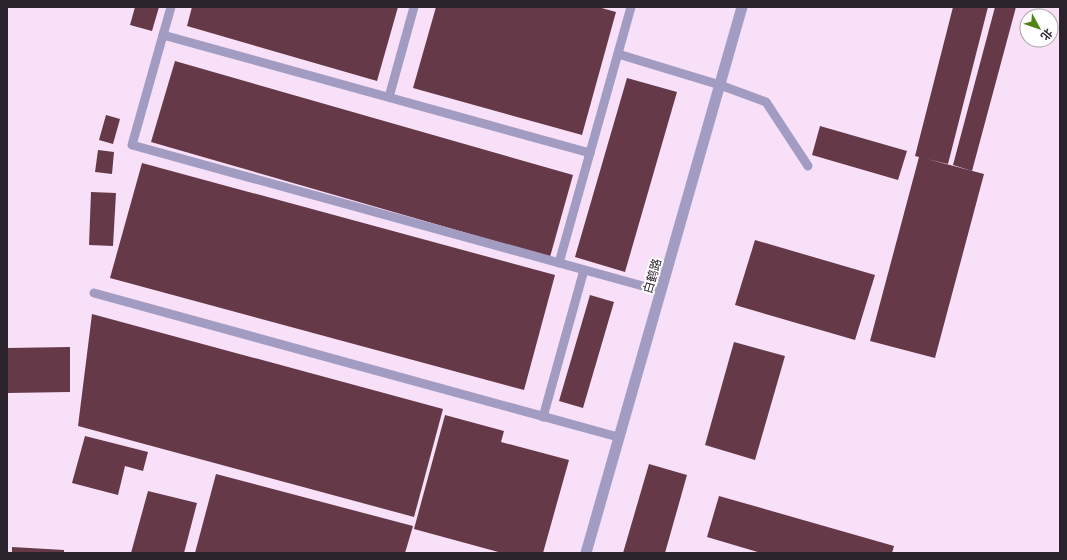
<svg xmlns="http://www.w3.org/2000/svg" width="1067" height="560" viewBox="0 0 1067 560" font-family="'PT Sans','Noto Sans SC',sans-serif">
	<style>
		.building { fill: #653948 }
		.lines { fill: none; stroke-linecap: round; stroke-linejoin: round }
		.service { stroke: #a29cc2; stroke-width: 9 }
		.minor { stroke: #a29cc2; stroke-width: 11 }
		.labels { text-anchor: middle; dominant-baseline: central; stroke-width: 4; stroke-linejoin: round; paint-order: stroke }
		.street-label { font-size: 12px; fill: #2b232b; stroke: #fff }
	</style>
	<rect width="100%" height="100%" fill="#f8e1f8"/>
	<!-- building -->
	<g class="building">
		<polygon points="135,7 159,7 152,31 130,25"/>
		<polygon points="192,7 398,7 377,81 187,26"/>
		<polygon points="436,7 598,7 616,12 582,135 413,88"/>
		<polygon points="953,7 988,7 948,164 927,159 984,174 935,358 870,341 919,157 915,156"/>
		<polygon points="995,7 1016,7 972,171 953,165"/>
		<polygon points="175,61 573,175 550,257 151,142"/>
		<polygon points="627,78 677,92 625,272 575,257"/>
		<polygon points="106,115 120,119 113,144 99,140"/>
		<polygon points="820,126 907,151 898,180 812,155"/>
		<polygon points="98,150 114,152 112,174 95,172"/>
		<polygon points="142,163 555,275 524,390 110,278"/>
		<polygon points="91,192 116,193 113,246 89,245"/>
		<polygon points="755,240 875,275 855,340 735,305"/>
		<polygon points="590,295 614,302 583,408 559,401"/>
		<polygon points="92,314 443,409 414,517 78,426"/>
		<polygon points="734,342 785,356 755,460 705,445"/>
		<polygon points="70,347 70,392 7,393 7,348"/>
		<polygon points="445,415 504,431 501,442 569,460 543,553 502,553 414,529"/>
		<polygon points="85,436 148,452 143,471 125,466 118,495 72,483"/>
		<polygon points="649,464 687,475 665,553 623,553"/>
		<polygon points="216,474 413,526 405,553 195,553"/>
		<polygon points="148,491 197,503 184,553 131,553"/>
		<polygon points="719,496 894,546 892,553 761,553 707,537"/>
		<polygon points="12,547 64,550 64,553 12,553"/>
	</g>
	<g class="lines">
		<!-- service -->
		<g class="service">
			<polyline points="171,7 163,35 590,153"/>
			<polyline points="163,35 132,145 661,291"/>
			<polyline points="618,54 720,85 766,102 808,166"/>
			<polyline points="389,97 414,7"/>
			<polyline points="559,263 631,7"/>
			<polyline points="94,293 618,437"/>
			<polyline points="543,417 584,270"/>
		</g>
		<!-- minor -->
		<polyline class="minor" points="586,553 742,7"/>
	</g>
	<g class="labels">
		<!-- street labels -->
		<g class="street-label">
			<text transform="translate(652 276) rotate(-74)">白鹤路</text>
		</g>
	</g>
	<!-- border -->
	<rect width="1067" height="560" fill="none" stroke="#2b232b" stroke-width="16"/>
	<!-- north arrow -->
	<g transform="translate(1039 28) rotate(130)"><circle r="19" fill="#ffffff" stroke="#aaa7aa"/>
	<path d="M0-3L7 15L0 10L-7 15Z" fill="#518316"/>
	<text y="-6" font-size="11" font-weight="bold" text-anchor="middle" fill="#2b232b">北</text>
	</g>
</svg>
